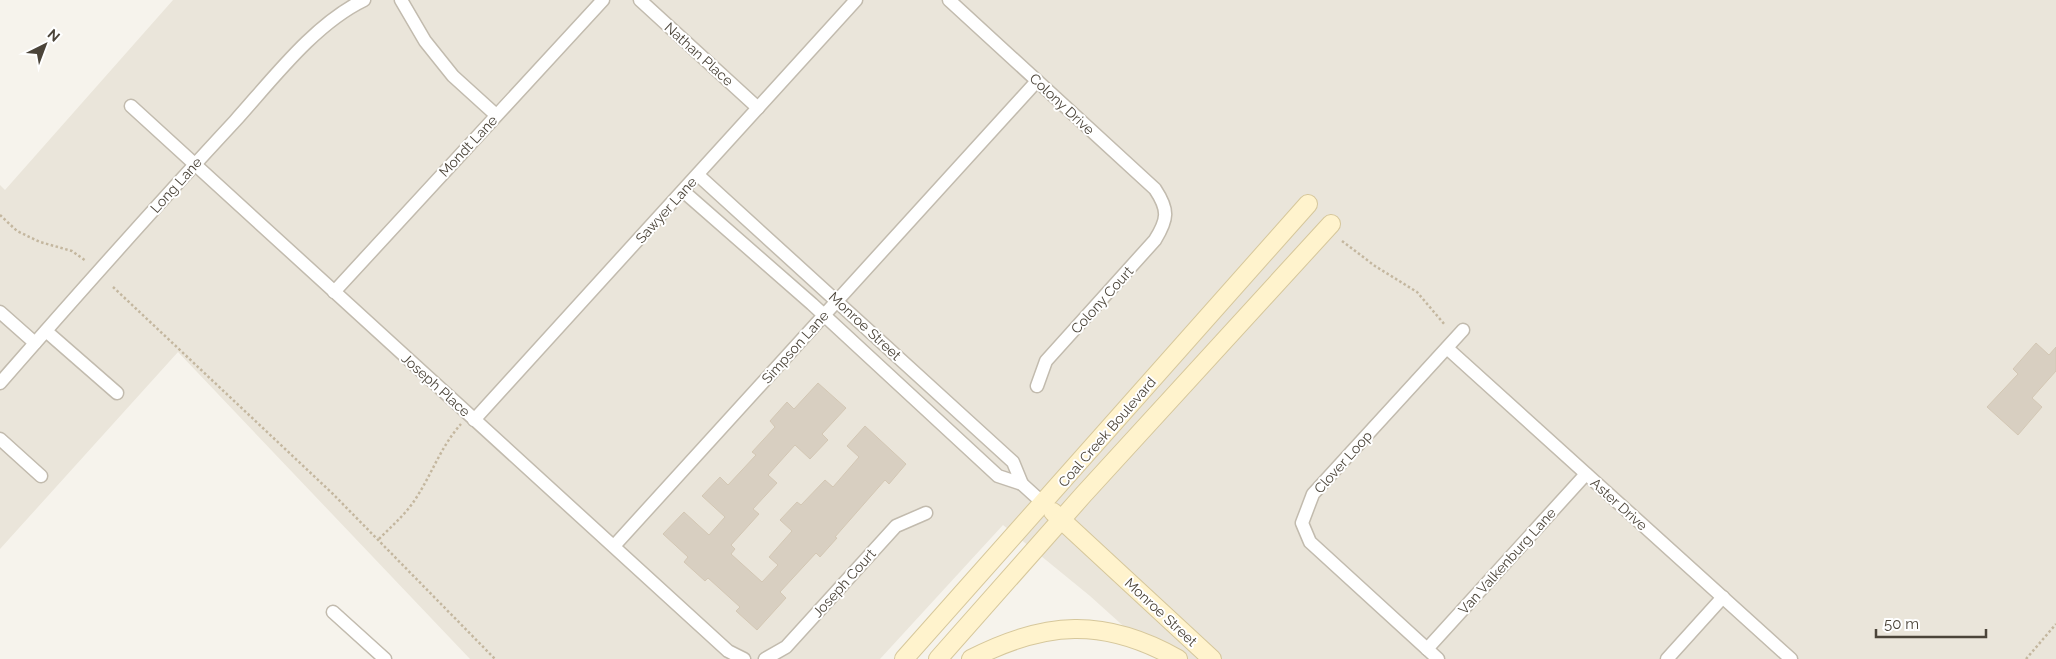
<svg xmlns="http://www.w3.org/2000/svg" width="2056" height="659" viewBox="0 0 2056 659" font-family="Raleway,sans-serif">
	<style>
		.residential { fill: #eae5da }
		.building { fill: #d8cfc1; stroke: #d3c7b4 }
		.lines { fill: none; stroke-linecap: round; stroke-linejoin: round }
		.street-casing { stroke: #c2bbae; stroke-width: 15 }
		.secondary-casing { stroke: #d6c79b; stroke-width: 20 }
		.path { stroke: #c4b79f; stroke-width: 2.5; stroke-dasharray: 2.5 2.5; stroke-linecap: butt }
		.street { stroke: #fff; stroke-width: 12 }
		.secondary { stroke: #fff3cd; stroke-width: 18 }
		.labels { text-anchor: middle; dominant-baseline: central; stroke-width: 4; stroke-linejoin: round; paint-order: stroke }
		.street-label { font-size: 14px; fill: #4b4439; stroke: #fff }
	</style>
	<rect width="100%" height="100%" fill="#f6f3ec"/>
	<!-- residential -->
	<polygon class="residential" points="173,0 2056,0 2056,659 1160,659 1090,596 1003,525 880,659 470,659 178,352 0,549 0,185 5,190"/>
	<!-- building -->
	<g class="building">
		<polygon points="2036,343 2049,355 2056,347 2056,371 2032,398 2042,407 2018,435 1987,407 2018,374 2013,369"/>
		<polygon points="818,383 846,408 822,434 828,440 810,459 795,445 768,475 777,483 753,509 759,514 731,545 735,549 731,554 762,582 778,565 769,557 792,531 780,520 797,502 801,505 825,480 833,487 859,457 847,446 865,426 906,464 889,484 885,480 835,537 837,538 820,557 816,553 780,592 786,598 757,630 736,611 740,607 708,578 705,581 684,562 688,557 663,534 684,512 709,535 725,517 702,496 720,477 728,485 756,455 752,452 775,427 770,421 787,402 794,409"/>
	</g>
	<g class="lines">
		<defs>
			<g id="street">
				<polyline points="401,0 425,41 453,76 496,115"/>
				<polyline points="640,0 758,108"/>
				<path d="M949 0 1155 189C1169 210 1168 219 1155 240L1046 361 1037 386"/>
				<polyline points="131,106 728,651 744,659"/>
				<polyline points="698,175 1013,462 1022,484"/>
				<polyline points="683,191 812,304 998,476 1022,484 1044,504"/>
				<polyline points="334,292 603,0"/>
				<polyline points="0,312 35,343"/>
				<polyline points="46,331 117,393"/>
				<polyline points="1447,348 1791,659"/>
				<path d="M0 383C77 295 155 207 235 121 272 80 314 24 364 0"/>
				<polyline points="474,420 856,0"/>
				<polyline points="0,439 41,476"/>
				<polyline points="614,546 1037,81"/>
				<polyline points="333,612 385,659"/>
				<polyline points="1427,649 1586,474"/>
				<polyline points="765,659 786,647 896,526 926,513"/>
				<polyline points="1438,659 1310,542 1302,523 1313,494 1463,330"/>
				<polyline points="1667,659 1723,597"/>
			</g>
			<g id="secondary">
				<polyline points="1053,512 1212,659"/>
				<polyline points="904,659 1308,204"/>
				<polyline points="938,659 1083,495 1331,224"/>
				<path d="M971 659C1045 621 1104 617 1178 659"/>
			</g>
		</defs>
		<!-- street casing -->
		<use href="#street" class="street-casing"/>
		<!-- secondary casing -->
		<use href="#secondary" class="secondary-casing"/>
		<!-- path -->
		<g class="path">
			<polyline points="0,215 17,231 40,242 72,251 86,261"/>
			<polyline points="1342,241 1375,266 1417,292 1445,325"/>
			<polyline points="113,287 333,494 495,659"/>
			<path d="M379 539C393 525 408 512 418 495 433 471 442 445 461 424"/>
			<polyline points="2026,659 2056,624"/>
		</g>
		<!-- street -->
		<use href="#street" class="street"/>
		<!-- secondary -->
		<use href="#secondary" class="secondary"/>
	</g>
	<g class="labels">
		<!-- street labels -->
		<g class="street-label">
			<text transform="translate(699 54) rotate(42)">Nathan Place</text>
			<text transform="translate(1062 104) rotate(43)">Colony Drive</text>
			<text transform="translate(468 146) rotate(-47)">Mondt Lane</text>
			<text transform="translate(176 185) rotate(-48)">Long Lane</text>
			<text transform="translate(666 210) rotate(-48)">Sawyer Lane</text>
			<text transform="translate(1102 300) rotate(-48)">Colony Court</text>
			<text transform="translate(865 326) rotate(43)">Monroe Street</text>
			<text transform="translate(795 347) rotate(-48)">Simpson Lane</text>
			<text transform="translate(436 385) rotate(42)">Joseph Place</text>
			<text transform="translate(1107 432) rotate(-49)">Coal Creek Boulevard</text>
			<text transform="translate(1343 462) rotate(-48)">Clover Loop</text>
			<text transform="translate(1619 504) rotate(42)">Aster Drive</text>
			<text transform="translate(1507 561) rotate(-48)">Van Valkenburg Lane</text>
			<text transform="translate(844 583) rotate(-48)">Joseph Court</text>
			<text transform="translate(1161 612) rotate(43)">Monroe Street</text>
		</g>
	</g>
	<!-- north arrow -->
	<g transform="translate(45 45) rotate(42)" stroke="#ffffff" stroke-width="4" paint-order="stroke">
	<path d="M0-4L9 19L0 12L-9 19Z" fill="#4b4439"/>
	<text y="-8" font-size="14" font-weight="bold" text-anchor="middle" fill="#4b4439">N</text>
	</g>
	<!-- scale -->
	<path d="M1876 629v8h110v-8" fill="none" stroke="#4b4439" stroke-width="2.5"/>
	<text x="1884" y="629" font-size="15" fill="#4b4439" stroke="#ffffff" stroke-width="4" paint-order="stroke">50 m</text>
</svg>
